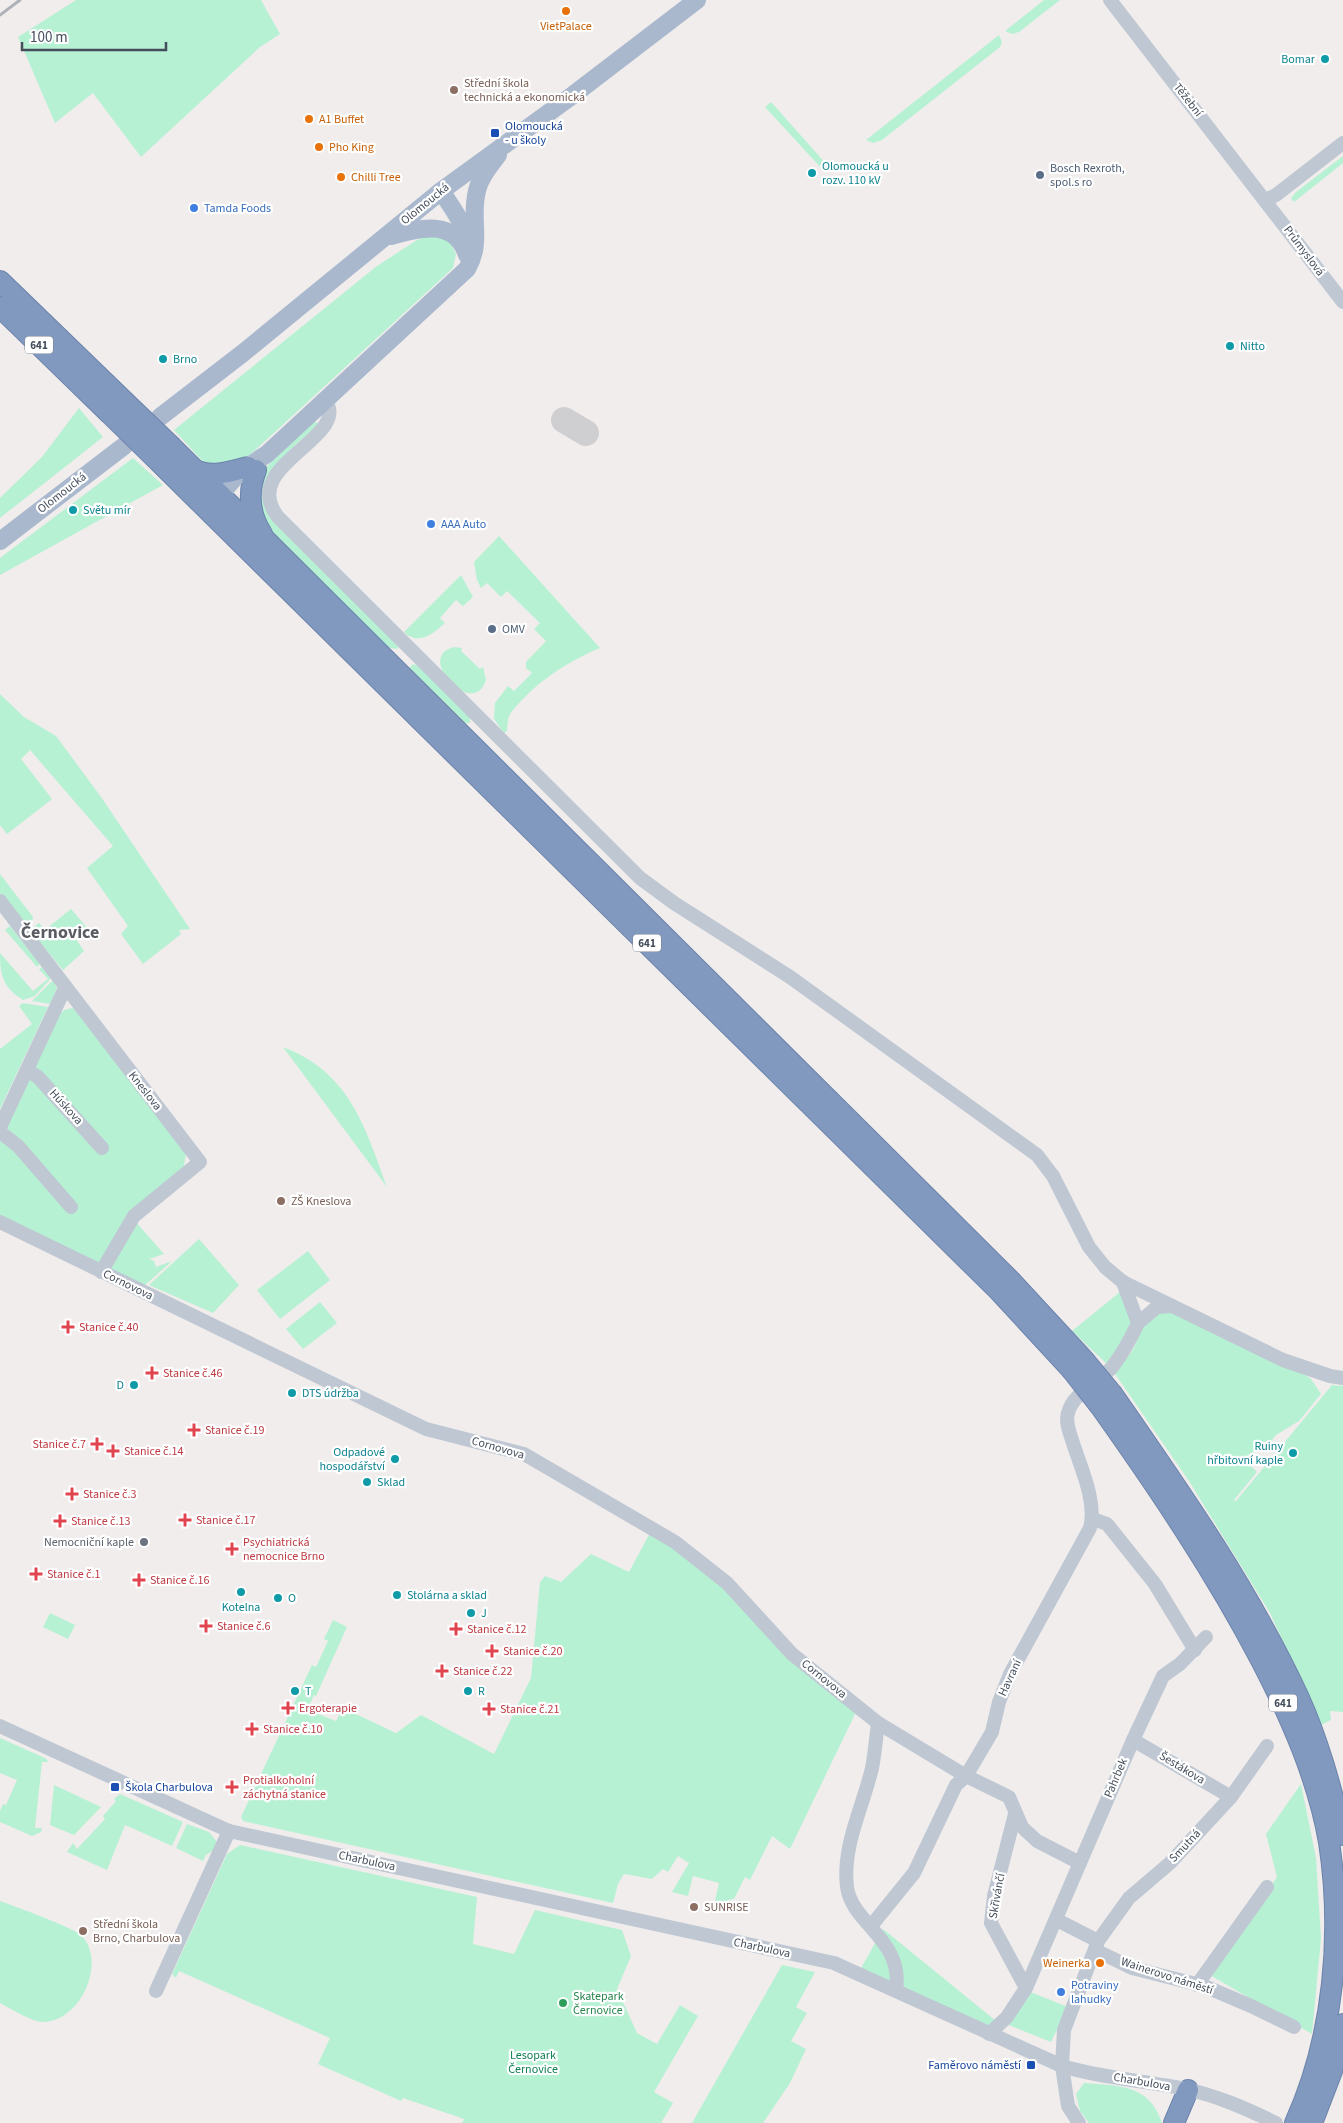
<svg xmlns="http://www.w3.org/2000/svg" width="1343" height="2123" viewBox="0 0 1343 2123" font-family="'Source Sans 3',sans-serif">
	<style>
		.green { fill: #b7f1d3 }
		.lines { fill: none; stroke-linecap: round; stroke-linejoin: round }
		.taxiway { stroke: #cfcfd2; stroke-width: 26 }
		.highway-casing { stroke: #6c83ab; stroke-width: 22 }
		.minor { stroke: #bfc7d3; stroke-width: 14 }
		.major { stroke: #aab8ce; stroke-width: 18 }
		.highway { stroke: #8199bf; stroke-width: 20 }
		.rail { stroke: #aeb1b8; stroke-width: 3 }
		.highway-bridge-casing { stroke: #6c83ab; stroke-width: 22; stroke-linecap: butt }
		.highway-bridge { stroke: #8199bf; stroke-width: 20 }
		.food-dot { fill: #e8710a; stroke: #fff; stroke-width: 2 }
		.culture-dot { fill: #0f9aa8; stroke: #fff; stroke-width: 2 }
		.education-dot { fill: #8d6e63; stroke: #fff; stroke-width: 2 }
		.transit-dot { fill: #1a4fb4; stroke: #fff; stroke-width: 2 }
		.service-dot { fill: #5c6f8a; stroke: #fff; stroke-width: 2 }
		.shop-dot { fill: #3f7fe0; stroke: #fff; stroke-width: 2 }
		.health-dot { fill: #e0444e; stroke: #fff; stroke-width: 2 }
		.worship-dot { fill: #6b7280; stroke: #fff; stroke-width: 2 }
		.leisure-dot { fill: #2e9e5b; stroke: #fff; stroke-width: 2 }
		.labels { text-anchor: middle; dominant-baseline: central; stroke-width: 4.5; stroke-linejoin: round; paint-order: stroke }
		.shield { fill: #fff; stroke: #7c838c; stroke-width: 1 }
		.shield-label { font-size: 11px; font-weight: bold; fill: #444e5b }
		.food-label { font-size: 12px; fill: #c56008; stroke: #fff; text-anchor: start }
		.culture-label { font-size: 12px; fill: #0d838f; stroke: #fff; text-anchor: start }
		.education-label { font-size: 12px; fill: #785e54; stroke: #fff; text-anchor: start }
		.street-label { font-size: 12px; fill: #444e5b; stroke: #fff }
		.transit-label { font-size: 12px; fill: #164399; stroke: #fff; text-anchor: start }
		.service-label { font-size: 12px; fill: #4e5e75; stroke: #fff; text-anchor: start }
		.shop-label { font-size: 12px; fill: #366cbe; stroke: #fff; text-anchor: start }
		.health-label { font-size: 12px; fill: #be3a42; stroke: #fff; text-anchor: start }
		.worship-label { font-size: 12px; fill: #5b616d; stroke: #fff; text-anchor: end }
		.leisure-label { font-size: 12px; fill: #27864d; stroke: #fff; text-anchor: start }
		.park-label { font-size: 12px; fill: #118054; stroke: #fff }
		.district-label { font-size: 18px; font-weight: bold; fill: #595c62; stroke: #fff }
	</style>
	<rect width="100%" height="100%" fill="#f0edec"/>
	<!-- green -->
	<g class="green">
		<polygon points="76,0 261,0 280,34 260,47 141,157 93,93 55,123 18,37"/>
		<polygon points="1044,0 1060,0 1019,32 1012,34 1005,31"/>
		<polygon points="999,35 1002,42 1000,47 882,140 873,143 866,140"/>
		<polygon points="771,102 828,166 823,170 765,107"/>
		<polygon points="1343,156 1343,163 1294,202 1291,198 1296,192"/>
		<polygon points="431,235 449,240 456,254 453,268 251,454 236,462 206,465 174,430 377,266 417,240"/>
		<polygon points="79,408 103,437 0,518 0,498 42,457"/>
		<path d="M314 421 319 424C294 448 243 481 272 520L399 646 397 649 390 648 379 640 273 535 259 518 262 471Z"/>
		<polygon points="133,458 163,485 0,575 0,558"/>
		<path d="M499 536 600 648C565 663 534 683 510 714L508 719 507 731 504 733 494 719 495 703 508 686 514 691 532 673 526 668V662L546 641 534 629 540 623 507 591 501 597 487 583 481 588 477 580 474 562Z"/>
		<path d="M461 575 473 597 463 606 456 600 440 618 445 623C433 634 418 646 404 632Z"/>
		<path d="M455 647 462 648 461 651 480 669 483 667 486 680C473 721 413 655 455 647Z"/>
		<polygon points="413,664 420,667 470,716 470,723 464,723 410,671 410,667"/>
		<polygon points="0,694 24,717 56,736 101,797 190,929 179,930 181,934 143,964 121,934 128,926 87,868 113,846 30,750 21,759 52,799 7,834 0,825"/>
		<polygon points="0,874 33,917 32,922 23,923 0,893"/>
		<polygon points="71,909 88,929 76,939 84,951 63,970 30,930 39,923 45,930"/>
		<polygon points="10,926 40,964 37,967 5,930"/>
		<path d="M0 953 33 991 48 979 39 969 42 967 51 978 35 996 23 1000C3 987 0 976 0 953Z"/>
		<polygon points="53,980 57,988 50,1004 32,1001"/>
		<polygon points="23,1003 48,1007 0,1109 0,1049 32,1024 19,1006"/>
		<polygon points="72,1008 75,1009 186,1153 184,1166 98,1263 0,1217 0,1142 60,1014 64,1010"/>
		<path d="M283 1047C349 1072 365 1126 387 1187Z"/>
		<polygon points="135,1221 164,1254 149,1259 154,1261 156,1267 172,1261 144,1286 109,1269"/>
		<polygon points="199,1239 239,1285 213,1313 149,1285"/>
		<polygon points="308,1251 330,1280 280,1319 257,1290"/>
		<polygon points="1120,1292 1133,1315 1127,1337 1107,1364 1072,1331"/>
		<polygon points="320,1302 337,1323 303,1349 286,1329"/>
		<path d="M1166 1309 1283 1360 1311 1379 1321 1394 1299 1421 1276 1435 1269 1444 1248 1455 1245 1460 1257 1472 1234 1500 1236 1501 1332 1385 1343 1386V1712L1330 1711 1331 1720 1321 1725 1270 1613 1189 1481 1113 1371C1128 1359 1138 1347 1140 1327Z"/>
		<polygon points="651,1531 707,1571 857,1710 790,1849 772,1836 750,1880 745,1877 734,1899 728,1900 726,1908 714,1905 719,1883 693,1876 688,1896 672,1892 689,1863 678,1856 668,1872 663,1869 652,1879 624,1874 618,1884 613,1903 243,1821 241,1817 312,1665 316,1667 328,1641 324,1639 333,1620 347,1627 316,1696 314,1695 309,1706 310,1711 336,1721 343,1708 396,1733 421,1715 494,1754 531,1678 540,1582 545,1576 561,1582 591,1554 629,1572"/>
		<polygon points="50,1613 75,1625 68,1639 43,1627"/>
		<polygon points="0,1738 45,1758 49,1762 42,1762 35,1828 42,1828 41,1832 32,1836 0,1822 0,1811 3,1804 6,1805 17,1780 0,1773"/>
		<polygon points="1301,1784 1316,1858 1321,1938 1312,2034 1208,1974 1277,1877 1266,1834"/>
		<polygon points="54,1785 101,1807 74,1835 50,1825"/>
		<polygon points="120,1794 183,1822 172,1846 125,1825 107,1870 67,1852 73,1843 77,1849 105,1819 103,1816 116,1801 114,1799"/>
		<polygon points="187,1824 209,1832 217,1842 216,1849 206,1855 203,1861 176,1848"/>
		<polygon points="240,1845 477,1897 473,1944 514,1954 535,1910 622,1930 631,1956 617,1989 637,2033 657,2044 680,2005 698,2016 654,2092 673,2103 661,2123 462,2123 464,2119 403,2098 401,2101 318,2064 330,2038 179,1971 176,1978 172,1974 227,1854"/>
		<path d="M0 1901C14 1906 74 1928 81 1935 108 1962 80 2023 42 2022 33 2022 9 2008 0 2003Z"/>
		<polygon points="883,1929 996,2021 985,2027 860,1970"/>
		<polygon points="782,1965 815,1972 796,2007 807,2013 791,2041 806,2049 790,2083 763,2123 692,2123"/>
		<polygon points="1028,1991 1068,2007 1051,2042 1006,2024"/>
		<path d="M1084 2083C1120 2086 1149 2084 1162 2123H1089L1080 2111 1076 2094Z"/>
	</g>
	<g class="lines">
		<!-- taxiway -->
		<polyline class="taxiway" points="564,420 586,433"/>
		<defs>
			<g id="highway">
				<polyline points="0,281 124,401"/>
				<polyline points="0,307 109,413"/>
				<polyline points="172,447 1010,1280 1084,1360"/>
				<polyline points="156,459 999,1291 1071,1369"/>
				<path d="M193 469C210 478 230 472 248 467"/>
				<path d="M256 470C248 491 249 514 262 534"/>
				<path d="M1113 1395C1181 1493 1249 1590 1299 1698 1319 1742 1331 1789 1343 1835"/>
				<path d="M1100 1406C1159 1489 1215 1572 1262 1662 1291 1718 1318 1779 1329 1842 1343 1934 1334 2037 1295 2123"/>
				<polyline points="1174,2123 1188,2090"/>
				<polyline points="1312,2123 1332,2071 1343,2024"/>
			</g>
		</defs>
		<!-- highway casing -->
		<use href="#highway" class="highway-casing"/>
		<!-- minor -->
		<g class="minor">
			<polyline points="1110,0 1343,302"/>
			<polyline points="1265,200 1276,195 1343,143"/>
			<path d="M325 400C353 438 237 465 278 517L640 878 674 903 790 977 1037 1155 1053 1176 1089 1247 1105 1267 1123 1282 1138 1323C1131 1338 1123 1353 1113 1366 1100 1382 1073 1392 1068 1413 1065 1423 1070 1433 1073 1443 1081 1468 1097 1502 1090 1528L1010 1674 999 1702 992 1732 966 1776 956 1785 914 1873 871 1926"/>
			<polyline points="0,901 200,1162 134,1216 101,1272"/>
			<polyline points="27,1070 38,1077 102,1148"/>
			<polyline points="0,1127 65,988"/>
			<polyline points="0,1132 18,1146 71,1207"/>
			<polyline points="0,1222 426,1429 524,1454 675,1542 727,1583 792,1654 878,1723 966,1776 1009,1797 1022,1827 1037,1841 1080,1863"/>
			<polyline points="1123,1282 1283,1360 1330,1376 1343,1378"/>
			<polyline points="1138,1323 1157,1307 1172,1306"/>
			<polyline points="1093,1519 1107,1524 1155,1584 1195,1650"/>
			<path d="M878 1723C876 1738 875 1753 872 1768 863 1807 842 1846 847 1887 852 1924 904 1940 896 1990"/>
			<path d="M0 1726 229 1831 834 1963 1062 2066C1102 2078 1145 2081 1186 2089 1218 2096 1247 2109 1276 2123"/>
			<polyline points="1133,1740 1231,1797"/>
			<polyline points="1015,1814 994,1896 991,1923 1026,1988"/>
			<polyline points="1057,1920 1098,1941"/>
			<polyline points="1095,1950 1132,1968 1204,1986 1251,2006 1294,2027"/>
			<polyline points="1197,1985 1267,1887"/>
			<polyline points="156,1991 229,1831"/>
			<polyline points="989,2034 1007,2017 1026,1988 1133,1740 1163,1676 1180,1664 1206,1637"/>
			<polyline points="1079,2123 1068,2106 1062,2066 1064,2030 1098,1941 1129,1898 1170,1863 1231,1797 1267,1746"/>
		</g>
		<!-- major -->
		<g class="major">
			<path d="M441 191C453 209 470 230 468 254"/>
			<path d="M391 236C419 228 455 218 467 255"/>
			<polyline points="160,417 243,353 441,191 573,95 697,0"/>
			<path d="M219 509C221 482 246 468 267 454L467 269C482 243 471 224 476 196 478 180 488 168 498 155"/>
			<polyline points="0,541 124,446"/>
		</g>
		<!-- highway -->
		<use href="#highway" class="highway"/>
		<!-- rail -->
		<polyline class="rail" points="0,15 20,0"/>
		<defs>
			<g id="highway-bridge">
				<polyline points="124,401 172,447"/>
				<polyline points="109,413 156,459"/>
				<polyline points="1084,1360 1113,1395"/>
				<polyline points="1071,1369 1100,1406"/>
			</g>
		</defs>
		<!-- highway-bridge casing -->
		<use href="#highway-bridge" class="highway-bridge-casing"/>
		<!-- highway-bridge -->
		<use href="#highway-bridge" class="highway-bridge"/>
	</g>
	<!-- markers -->
	<g class="food-dot">
		<circle cx="566" cy="11" r="5"/>
		<circle cx="309" cy="119" r="5"/>
		<circle cx="319" cy="147" r="5"/>
		<circle cx="341" cy="177" r="5"/>
		<circle cx="1100" cy="1963" r="5"/>
	</g>
	<g class="culture-dot">
		<circle cx="1325" cy="59" r="5"/>
		<circle cx="812" cy="173" r="5"/>
		<circle cx="1230" cy="346" r="5"/>
		<circle cx="163" cy="359" r="5"/>
		<circle cx="73" cy="510" r="5"/>
		<circle cx="134" cy="1385" r="5"/>
		<circle cx="292" cy="1393" r="5"/>
		<circle cx="1293" cy="1453" r="5"/>
		<circle cx="395" cy="1459" r="5"/>
		<circle cx="367" cy="1482" r="5"/>
		<circle cx="241" cy="1592" r="5"/>
		<circle cx="397" cy="1595" r="5"/>
		<circle cx="278" cy="1598" r="5"/>
		<circle cx="471" cy="1613" r="5"/>
		<circle cx="295" cy="1691" r="5"/>
		<circle cx="468" cy="1691" r="5"/>
	</g>
	<g class="education-dot">
		<circle cx="454" cy="90" r="5"/>
		<circle cx="281" cy="1201" r="5"/>
		<circle cx="694" cy="1907" r="5"/>
		<circle cx="83" cy="1931" r="5"/>
	</g>
	<g class="transit-dot">
		<rect x="490" y="128" width="10" height="10" rx="2.5"/>
		<rect x="110" y="1782" width="10" height="10" rx="2.5"/>
		<rect x="1026" y="2060" width="10" height="10" rx="2.5"/>
	</g>
	<g class="service-dot">
		<circle cx="1040" cy="175" r="5"/>
		<circle cx="492" cy="629" r="5"/>
	</g>
	<g class="shop-dot">
		<circle cx="194" cy="208" r="5"/>
		<circle cx="431" cy="524" r="5"/>
		<circle cx="1061" cy="1992" r="5"/>
	</g>
	<g class="health-dot">
		<path d="M65.5 1319.5h5v5h5v5h-5v5h-5v-5h-5v-5h5z"/>
		<path d="M149.5 1365.5h5v5h5v5h-5v5h-5v-5h-5v-5h5z"/>
		<path d="M191.5 1422.5h5v5h5v5h-5v5h-5v-5h-5v-5h5z"/>
		<path d="M94.5 1436.5h5v5h5v5h-5v5h-5v-5h-5v-5h5z"/>
		<path d="M110.5 1443.5h5v5h5v5h-5v5h-5v-5h-5v-5h5z"/>
		<path d="M69.5 1486.5h5v5h5v5h-5v5h-5v-5h-5v-5h5z"/>
		<path d="M182.5 1512.5h5v5h5v5h-5v5h-5v-5h-5v-5h5z"/>
		<path d="M57.5 1513.5h5v5h5v5h-5v5h-5v-5h-5v-5h5z"/>
		<path d="M229.5 1541.5h5v5h5v5h-5v5h-5v-5h-5v-5h5z"/>
		<path d="M33.5 1566.5h5v5h5v5h-5v5h-5v-5h-5v-5h5z"/>
		<path d="M136.5 1572.5h5v5h5v5h-5v5h-5v-5h-5v-5h5z"/>
		<path d="M203.5 1618.5h5v5h5v5h-5v5h-5v-5h-5v-5h5z"/>
		<path d="M453.5 1621.5h5v5h5v5h-5v5h-5v-5h-5v-5h5z"/>
		<path d="M489.5 1643.5h5v5h5v5h-5v5h-5v-5h-5v-5h5z"/>
		<path d="M439.5 1663.5h5v5h5v5h-5v5h-5v-5h-5v-5h5z"/>
		<path d="M285.5 1700.5h5v5h5v5h-5v5h-5v-5h-5v-5h5z"/>
		<path d="M486.5 1701.5h5v5h5v5h-5v5h-5v-5h-5v-5h5z"/>
		<path d="M249.5 1721.5h5v5h5v5h-5v5h-5v-5h-5v-5h5z"/>
		<path d="M229.5 1779.5h5v5h5v5h-5v5h-5v-5h-5v-5h5z"/>
	</g>
	<circle class="worship-dot" cx="144" cy="1542" r="5"/>
	<circle class="leisure-dot" cx="563" cy="2003" r="5"/>
	<g class="labels">
		<!-- shield labels -->
		<g class="shield">
			<rect x="25" y="336.5" width="28" height="17" rx="4"/>
			<rect x="633" y="934.5" width="28" height="17" rx="4"/>
			<rect x="1269" y="1694.5" width="28" height="17" rx="4"/>
		</g>
		<g class="shield-label">
			<text x="39" y="345">641</text>
			<text x="647" y="943">641</text>
			<text x="1283" y="1703">641</text>
		</g>
		<!-- food labels -->
		<g class="food-label">
			<text x="566" y="26" text-anchor="middle">VietPalace</text>
			<text x="319" y="119">A1 Buffet</text>
			<text x="329" y="147">Pho King</text>
			<text x="351" y="177">Chilli Tree</text>
			<text x="1090" y="1963" text-anchor="end">Weinerka</text>
		</g>
		<!-- culture labels -->
		<g class="culture-label">
			<text x="1315" y="59" text-anchor="end">Bomar</text>
			<text x="822" y="166">Olomoucká u<tspan x="822" dy="14">rozv. 110 kV</tspan></text>
			<text x="1240" y="346">Nitto</text>
			<text x="173" y="359">Brno</text>
			<text x="83" y="510">Světu mír</text>
			<text x="124" y="1385" text-anchor="end">D</text>
			<text x="302" y="1393">DTS údržba</text>
			<text x="1283" y="1446" text-anchor="end">Ruiny<tspan x="1283" dy="14">hřbitovní kaple</tspan></text>
			<text x="385" y="1452" text-anchor="end">Odpadové<tspan x="385" dy="14">hospodářství</tspan></text>
			<text x="377" y="1482">Sklad</text>
			<text x="407" y="1595">Stolárna a sklad</text>
			<text x="288" y="1598">O</text>
			<text x="241" y="1607" text-anchor="middle">Kotelna</text>
			<text x="481" y="1613">J</text>
			<text x="305" y="1691">T</text>
			<text x="478" y="1691">R</text>
		</g>
		<!-- education labels -->
		<g class="education-label">
			<text x="464" y="83">Střední škola<tspan x="464" dy="14">technická a ekonomická</tspan></text>
			<text x="291" y="1201">ZŠ Kneslova</text>
			<text x="704" y="1907">SUNRISE</text>
			<text x="93" y="1924">Střední škola<tspan x="93" dy="14">Brno, Charbulova</tspan></text>
		</g>
		<!-- street labels -->
		<g class="street-label">
			<text transform="translate(1188 100) rotate(52)">Těžební</text>
			<text transform="translate(425 204) rotate(-39)">Olomoucká</text>
			<text transform="translate(1304 251) rotate(53)">Průmyslová</text>
			<text transform="translate(62 493) rotate(-38)">Olomoucká</text>
			<text transform="translate(145 1091) rotate(52)">Kneslova</text>
			<text transform="translate(66 1107) rotate(48)">Húskova</text>
			<text transform="translate(128 1285) rotate(26)">Cornovova</text>
			<text transform="translate(498 1448) rotate(16)">Cornovova</text>
			<text transform="translate(1010 1678) rotate(-65)">Havraní</text>
			<text transform="translate(824 1679) rotate(39)">Cornovova</text>
			<text transform="translate(1182 1768) rotate(31)">Šestákova</text>
			<text transform="translate(1116 1778) rotate(-67)">Pahrbek</text>
			<text transform="translate(1185 1846) rotate(-47)">Smutná</text>
			<text transform="translate(367 1861) rotate(12)">Charbulova</text>
			<text transform="translate(997 1896) rotate(-80)">Skřivánčí</text>
			<text transform="translate(762 1948) rotate(12)">Charbulova</text>
			<text transform="translate(1167 1976) rotate(18)">Wainerovo náměstí</text>
			<text transform="translate(1142 2082) rotate(10)">Charbulova</text>
		</g>
		<!-- transit labels -->
		<g class="transit-label">
			<text x="505" y="126">Olomoucká<tspan x="505" dy="14">- u školy</tspan></text>
			<text x="125" y="1787">Škola Charbulova</text>
			<text x="1021" y="2065" text-anchor="end">Faměrovo náměstí</text>
		</g>
		<!-- service labels -->
		<g class="service-label">
			<text x="1050" y="168">Bosch Rexroth,<tspan x="1050" dy="14">spol.s ro</tspan></text>
			<text x="502" y="629">OMV</text>
		</g>
		<!-- shop labels -->
		<g class="shop-label">
			<text x="204" y="208">Tamda Foods</text>
			<text x="441" y="524">AAA Auto</text>
			<text x="1071" y="1985">Potraviny<tspan x="1071" dy="14">lahudky</tspan></text>
		</g>
		<!-- health labels -->
		<g class="health-label">
			<text x="79" y="1327">Stanice č.40</text>
			<text x="163" y="1373">Stanice č.46</text>
			<text x="205" y="1430">Stanice č.19</text>
			<text x="86" y="1444" text-anchor="end">Stanice č.7</text>
			<text x="124" y="1451">Stanice č.14</text>
			<text x="83" y="1494">Stanice č.3</text>
			<text x="196" y="1520">Stanice č.17</text>
			<text x="71" y="1521">Stanice č.13</text>
			<text x="243" y="1542">Psychiatrická<tspan x="243" dy="14">nemocnice Brno</tspan></text>
			<text x="47" y="1574">Stanice č.1</text>
			<text x="150" y="1580">Stanice č.16</text>
			<text x="217" y="1626">Stanice č.6</text>
			<text x="467" y="1629">Stanice č.12</text>
			<text x="503" y="1651">Stanice č.20</text>
			<text x="453" y="1671">Stanice č.22</text>
			<text x="299" y="1708">Ergoterapie</text>
			<text x="500" y="1709">Stanice č.21</text>
			<text x="263" y="1729">Stanice č.10</text>
			<text x="243" y="1780">Protialkoholní<tspan x="243" dy="14">záchytná stanice</tspan></text>
		</g>
		<!-- worship labels -->
		<g class="worship-label">
			<text x="134" y="1542">Nemocniční kaple</text>
		</g>
		<!-- leisure labels -->
		<g class="leisure-label">
			<text x="573" y="1996">Skatepark<tspan x="573" dy="14">Černovice</tspan></text>
		</g>
		<!-- park labels -->
		<g class="park-label">
			<text x="533" y="2055">Lesopark<tspan x="533" dy="14">Černovice</tspan></text>
		</g>
		<!-- district labels -->
		<g class="district-label">
			<text x="60" y="932">Černovice</text>
		</g>
	</g>
	<!-- scale -->
	<path d="M22 42v8h144v-8" fill="none" stroke="#444e5b" stroke-width="2.5"/>
	<text x="30" y="42" font-size="15" fill="#444e5b" stroke="#ffffff" stroke-width="4" paint-order="stroke">100 m</text>
</svg>
